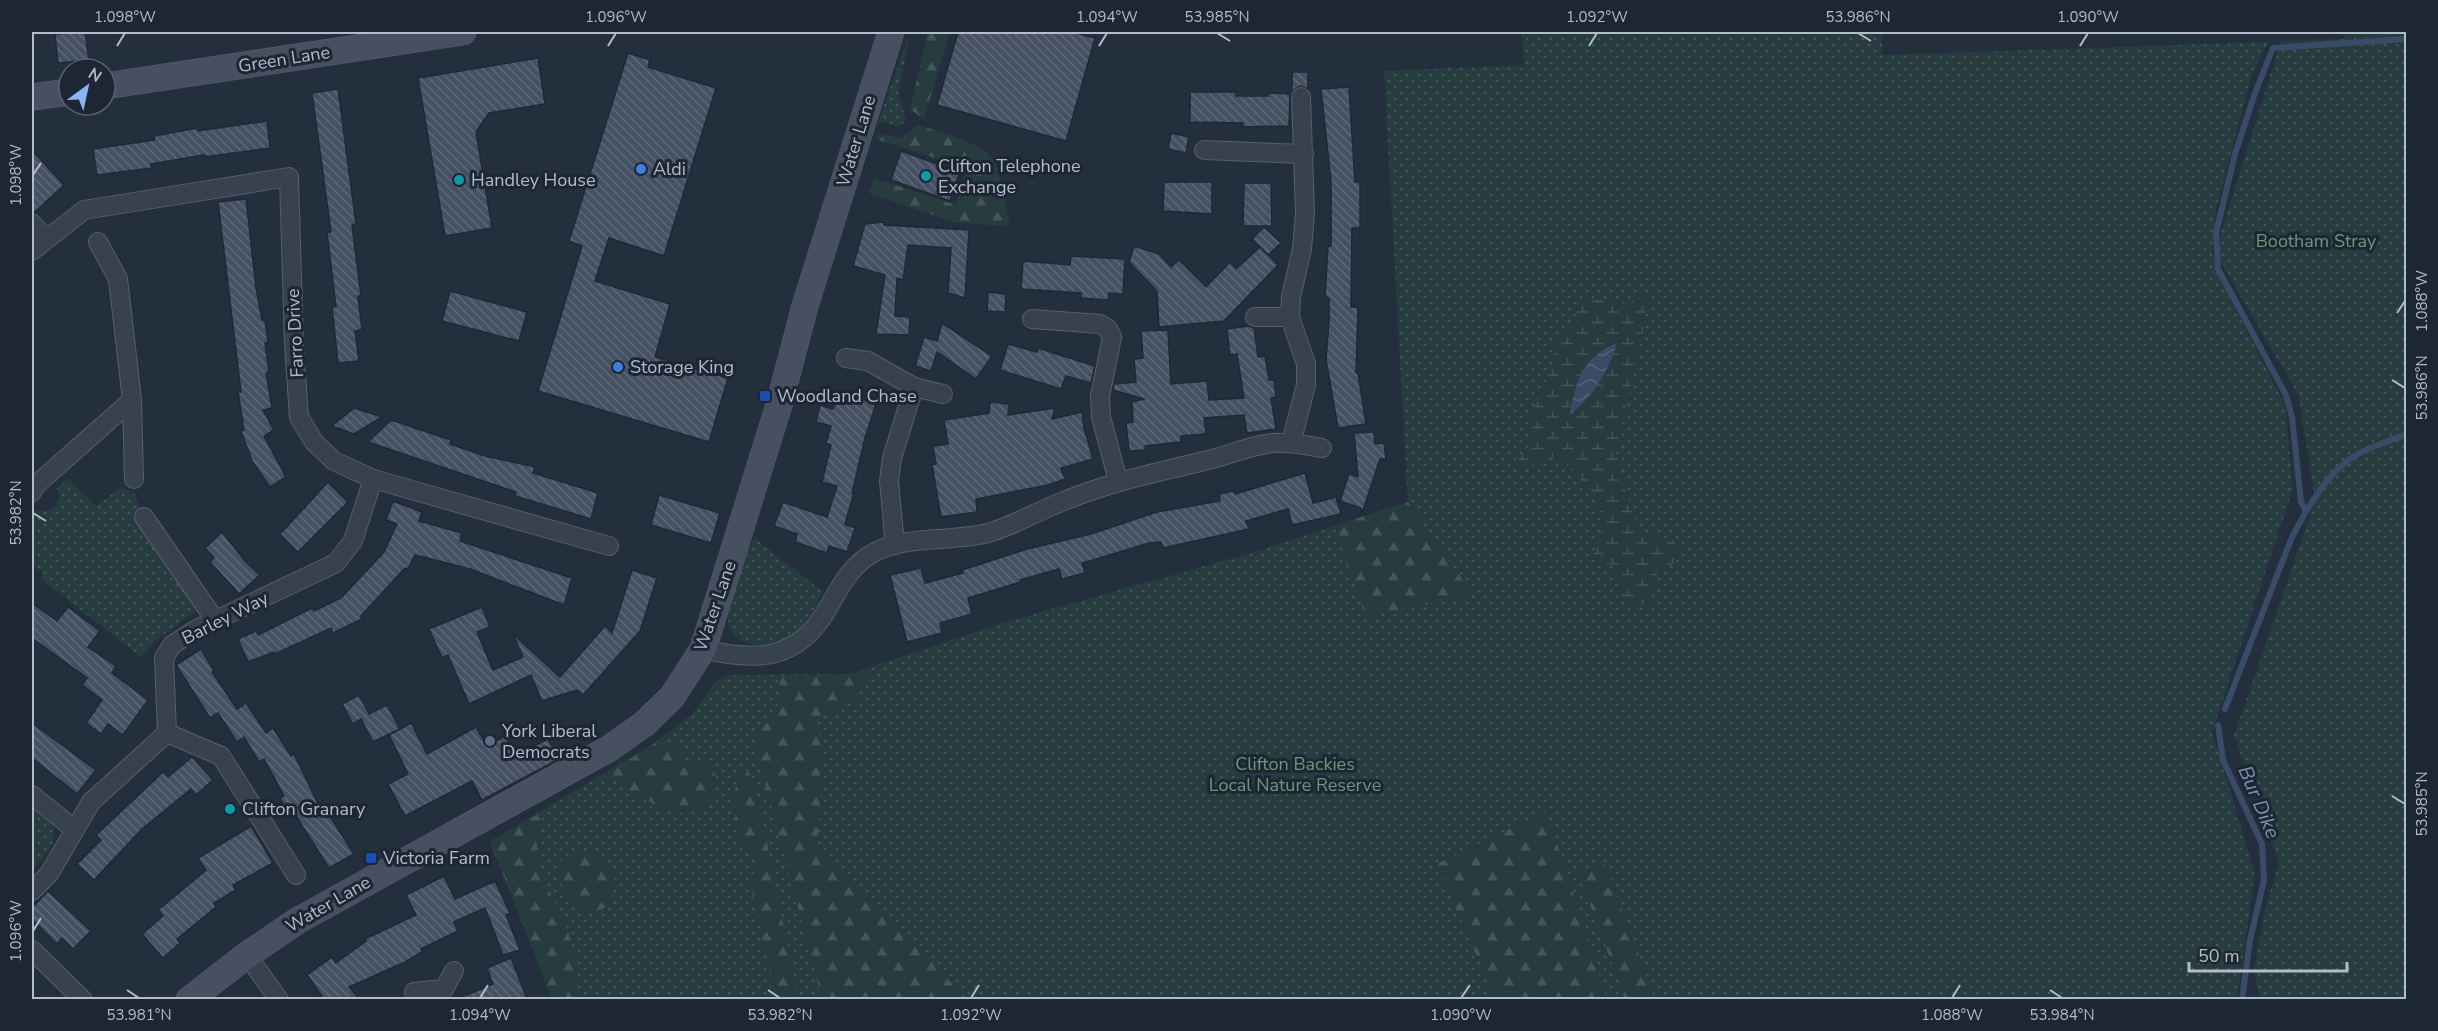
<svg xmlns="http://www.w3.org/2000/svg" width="2438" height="1031" viewBox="0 0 2438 1031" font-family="'Nunito Sans',sans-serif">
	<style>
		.green { fill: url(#green-dots) }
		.forest { fill: url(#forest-firs) }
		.wetland { fill: url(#wetland-marsh) }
		.water { fill: url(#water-waves) }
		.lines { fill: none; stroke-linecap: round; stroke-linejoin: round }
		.stream { stroke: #394c67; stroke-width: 6 }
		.building { fill: url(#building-back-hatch); stroke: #1f2835; stroke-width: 1.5 }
		.street-casing { stroke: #565f6c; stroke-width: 20 }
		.secondary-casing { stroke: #565f6c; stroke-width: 27 }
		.street { stroke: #38414e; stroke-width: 18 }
		.secondary { stroke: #465061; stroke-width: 26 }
		.ticks { fill: none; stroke: #b4bcc9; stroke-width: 2 }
		.shop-dot { fill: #3f7fe0; stroke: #1d2633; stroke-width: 2 }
		.culture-dot { fill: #0f9aa8; stroke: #1d2633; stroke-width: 2 }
		.transit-dot { fill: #1a4fb4; stroke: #1d2633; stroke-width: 2 }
		.service-dot { fill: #5c6f8a; stroke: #1d2633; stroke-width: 2 }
		.labels { text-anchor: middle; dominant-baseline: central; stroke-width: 6; stroke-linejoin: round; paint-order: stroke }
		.street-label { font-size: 18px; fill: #b4bcc9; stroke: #1d2633 }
		.poi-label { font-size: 18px; fill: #b4bcc9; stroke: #1d2633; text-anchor: start }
		.park-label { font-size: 18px; fill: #6b9a76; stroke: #1d2633 }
		.water-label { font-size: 20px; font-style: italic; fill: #7c92b1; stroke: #1d2633 }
		.neatline { fill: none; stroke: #b4bcc9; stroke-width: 2 }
		.ticks-label { font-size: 15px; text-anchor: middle; fill: #b4bcc9 }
	</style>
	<defs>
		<pattern id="green-dots" width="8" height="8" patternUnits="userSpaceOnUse" patternTransform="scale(1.5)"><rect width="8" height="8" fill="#263c3f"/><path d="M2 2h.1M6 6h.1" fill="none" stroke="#435659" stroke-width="1.8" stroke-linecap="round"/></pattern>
		<pattern id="forest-firs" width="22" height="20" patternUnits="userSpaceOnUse" patternTransform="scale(1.5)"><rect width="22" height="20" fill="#263c3f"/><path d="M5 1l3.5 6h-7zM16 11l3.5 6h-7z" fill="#435659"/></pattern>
		<pattern id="wetland-marsh" width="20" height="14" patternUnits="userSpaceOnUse" patternTransform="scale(1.5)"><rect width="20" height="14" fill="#263c3f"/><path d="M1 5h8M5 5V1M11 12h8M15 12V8" fill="none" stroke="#435659"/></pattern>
		<pattern id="water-waves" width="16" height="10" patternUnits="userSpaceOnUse" patternTransform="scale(1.5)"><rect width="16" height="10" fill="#394c67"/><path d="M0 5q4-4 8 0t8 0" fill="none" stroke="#53647b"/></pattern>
		<pattern id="building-back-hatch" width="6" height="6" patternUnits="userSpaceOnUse" patternTransform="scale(1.5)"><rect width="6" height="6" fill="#455162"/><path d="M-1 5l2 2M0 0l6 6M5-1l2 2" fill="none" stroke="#5d6877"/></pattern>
	</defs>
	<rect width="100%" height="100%" fill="#242f3e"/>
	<!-- green -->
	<g class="green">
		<polygon points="1521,32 1882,32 1882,55 2268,42 2251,77 2216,209 2212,251 2217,274 2285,404 2293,489 2212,732 2255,873 2237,999 552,999 526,927 489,842 655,743 692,714 715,683 727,675 849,674 1002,623 1251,553 1408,502 1384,71 1524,65"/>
		<polygon points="2345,32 2406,32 2406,999 2260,999 2254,971 2264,914 2279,862 2234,736 2315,501 2299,396 2215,252 2281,41 2344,39"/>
		<polygon points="910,33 898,94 906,119 901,126 878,122"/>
		<path d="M68 479 97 506 121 487 134 493 150 536 171 575 200 608 155 641 141 657 41 579V571L32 565V514L35 510C48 512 53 510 60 498L57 488Z"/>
		<path d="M754 538 823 592C815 609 806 626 790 636 766 651 726 649 728 613 730 587 745 561 754 538Z"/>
		<path d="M32 805C37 810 46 815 51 821 64 838 42 859 32 871Z"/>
	</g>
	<!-- forest -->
	<g class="forest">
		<polygon points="928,32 950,32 924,119 910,109"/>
		<path d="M918 125C944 134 981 140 997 165L1010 226 956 223 869 193 874 178 956 205 966 168 876 139 878 134 901 138Z"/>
		<polygon points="1408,502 1473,595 1366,617 1334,526"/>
		<polygon points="872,670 855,700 815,719 822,744 818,843 967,999 822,999 753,737 776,714 781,676 849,674"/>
		<path d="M655 743 677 744 689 765 707 759 718 780C696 847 644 794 604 776Z"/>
		<path d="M742 770 748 771 757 792 798 999H775L771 988 770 958 760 942 765 926C746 895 754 888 755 855L741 846C736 818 728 796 742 770Z"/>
		<polygon points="1547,812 1607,999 1496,999 1436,864"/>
		<path d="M540 813C546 830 537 833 537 848 536 875 561 908 569 934 571 943 577 955 577 965 576 979 571 986 581 999H552L490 841Z"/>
		<path d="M578 849C613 854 620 872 612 904 589 919 571 910 562 886 559 880 557 874 558 868 560 858 570 853 578 849Z"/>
		<polygon points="1605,864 1655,999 1625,999 1578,872"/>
	</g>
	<!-- wetland -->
	<path class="wetland" d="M1640 293 1651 296 1643 317V332L1616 452 1633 516 1646 533 1672 539 1680 552 1675 563 1656 570 1658 590 1650 604C1620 609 1613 590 1612 564L1600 565 1593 557C1596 547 1603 535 1603 525 1604 505 1572 465 1555 456L1520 470 1515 464 1531 442 1532 410 1544 391 1546 378 1554 367 1555 339 1573 328 1578 304 1596 299 1629 304Z"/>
	<!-- water -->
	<path class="water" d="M1617 343C1608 372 1594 395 1570 415 1574 382 1585 355 1617 343Z"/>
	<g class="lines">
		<!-- stream -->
		<g class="stream">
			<polyline points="2306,511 2301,502 2292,417 2286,395 2218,269 2216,233 2235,154 2255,93 2273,48 2406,39"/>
			<path d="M2225 709 2292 537C2307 509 2326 474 2354 456 2370 447 2390 441 2406 434"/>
			<polyline points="2218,725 2223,760 2262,844 2264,880 2250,940 2242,1000"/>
		</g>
	</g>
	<!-- building -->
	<g class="building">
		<polygon points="85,32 89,60 58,63 55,34"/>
		<polygon points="958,32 1072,32 1095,38 1066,141 937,105"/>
		<polygon points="628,53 650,60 648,67 716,88 664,256 609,238 595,281 670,304 655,357 728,378 709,442 538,391 582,246 569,241"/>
		<polygon points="538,58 545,104 489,113 476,132 492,228 445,236 418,78"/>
		<polygon points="1292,72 1308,72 1308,89 1300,86 1292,91"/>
		<polygon points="1349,87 1355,182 1360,182 1360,228 1352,228 1351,307 1358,307 1356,373 1358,373 1366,424 1338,428 1326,360 1329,321 1329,298 1325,297 1328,246 1331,246 1331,181 1321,89"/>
		<polygon points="338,89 356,224 352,225 361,296 358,296 362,330 355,331 359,361 338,363 332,307 336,307 327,232 331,232 312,93"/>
		<polygon points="1190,92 1236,92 1236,96 1268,96 1268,93 1290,94 1289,126 1243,127 1243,123 1190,122"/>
		<polygon points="267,121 270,148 204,157 204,155 151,164 152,168 97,175 93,149 155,140 154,136 198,128 198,131"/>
		<polygon points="1171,133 1189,137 1186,153 1168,149"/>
		<polygon points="32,150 64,185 35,212 32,212"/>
		<polygon points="901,151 960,172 950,201 891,180"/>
		<polygon points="1164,182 1212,182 1212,214 1163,211"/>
		<polygon points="1244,183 1271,183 1272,226 1243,226"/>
		<polygon points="246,199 256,288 262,320 265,320 268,343 265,343 269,372 266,373 272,408 263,410 274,430 264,436 286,477 270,487 252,461 241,431 244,430 238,392 241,392 218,202"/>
		<polygon points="884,222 884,225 969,230 965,298 948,293 951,248 908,245 903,280 897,278 895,316 910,317 909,335 876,334 885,275 853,266 865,224"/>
		<polygon points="1264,227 1281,243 1268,255 1252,239"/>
		<polygon points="1134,246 1159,254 1171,267 1179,260 1206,287 1230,262 1236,269 1260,247 1278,265 1224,321 1159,327 1157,291 1129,262"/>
		<polygon points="1071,256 1125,259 1123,294 1109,293 1108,300 1081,298 1081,293 1021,289 1023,261 1070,265"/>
		<polygon points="450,291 527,312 519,341 442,321"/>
		<polygon points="988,292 1006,294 1005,312 987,311"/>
		<polygon points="942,323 992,356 976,379 937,352 931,371 915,366 924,337 937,341"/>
		<polygon points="1249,326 1254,328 1258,357 1265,356 1269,380 1274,380 1276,397 1271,398 1276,429 1247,433 1244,415 1204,418 1206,434 1181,436 1181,442 1145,446 1146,450 1129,451 1126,423 1133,422 1132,402 1144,399 1113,390 1114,384 1136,382 1134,359 1143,358 1141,331 1168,330 1171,384 1207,381 1209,400 1244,398 1237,354 1230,355 1227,329"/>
		<polygon points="1008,344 1037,352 1038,348 1095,366 1091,383 1066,376 1061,389 1000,370"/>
		<polygon points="836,398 875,401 875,407 865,438 852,493 854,493 845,524 855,528 847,552 829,546 827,553 795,542 797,534 774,526 783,502 827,517 837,486 822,482 831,445 826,443 831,426 816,422 820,405 833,409"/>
		<polygon points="990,402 1009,404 1008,415 1055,408 1052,419 1082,412 1084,428 1093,459 1061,468 1065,479 1048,485 976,499 977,512 941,517 932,465 936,464 933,446 948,444 944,420 989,413"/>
		<polygon points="354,408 382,417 354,434 332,426"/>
		<polygon points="391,420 451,440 450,444 485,456 535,467 533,473 598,493 591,519 515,496 516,492 368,442"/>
		<polygon points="1374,432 1375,444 1384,443 1386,459 1380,459 1361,516 1361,508 1340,501 1349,474 1358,477 1354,433"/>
		<polygon points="1305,473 1313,503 1336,497 1341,514 1292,525 1288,509 1246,521 1249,529 1163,548 1161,542 1149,543 1093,560 1082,563 1085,573 1062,579 1059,569 1020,580 1021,582 968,598 972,614 940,623 942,633 907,642 890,575 921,568 925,583 963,573 962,570 1027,549 1091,534 1157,512 1220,501 1219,494 1234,491 1235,494"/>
		<polygon points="328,482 348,502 298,552 280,534"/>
		<polygon points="659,495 720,513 711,543 651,525"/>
		<polygon points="393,501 422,512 419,521 462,533 460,541 572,578 564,605 470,569 415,555 408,569 405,568 361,616 362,619 333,633 331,628 275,654 274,652 248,662 238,639 256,631 258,635 312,608 314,611 341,598 384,552 397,524 386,520"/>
		<polygon points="222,532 245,561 260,575 239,594 210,562 214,557 205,548"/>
		<polygon points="632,570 657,578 640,631 583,695 577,690 538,702 541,699 531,675 469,704 448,655 442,658 429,629 482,607 490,627 477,632 493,670 523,657 513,634 560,677 605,626 612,633"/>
		<polygon points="32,603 57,621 68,607 100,631 88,647 116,666 112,673 148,700 123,735 108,724 101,734 86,723 102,700 82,685 87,678 32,638"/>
		<polygon points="201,649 214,671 212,672 237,709 246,703 266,733 273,728 291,756 294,754 322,812 326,810 354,854 329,868 296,816 291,818 280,798 284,796 264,759 259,762 244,737 237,742 218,713 210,718 176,665"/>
		<polygon points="359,695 369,714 387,705 400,729 373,742 361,719 353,724 342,704"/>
		<polygon points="32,723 96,770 77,794 32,758"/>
		<polygon points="411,723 427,754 476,727 487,746 505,736 516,755 548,739 559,759 482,800 472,781 405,816 388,784 408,774 389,735"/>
		<polygon points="192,757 213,780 196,795 191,789 142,829 94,880 77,864 101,840 96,835 163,772 168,777"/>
		<polygon points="251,826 273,863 233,885 236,890 214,903 216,907 177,939 180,943 163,958 142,934 163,916 158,910 206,870 198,858"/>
		<polygon points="444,876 455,899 495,881 510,913 506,915 520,950 503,955 485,908 454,922 458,931 421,949 422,952 405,962 349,987 359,999 324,999 307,975 332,957 336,963 366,941 365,939 416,915 406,895"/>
		<polygon points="48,891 91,931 73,949 62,938 57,944 32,919 32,908"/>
		<polygon points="511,958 527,999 457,999 493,984 487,968"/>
	</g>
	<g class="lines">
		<defs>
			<g id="street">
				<polyline points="1204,150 1304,154"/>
				<polyline points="32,223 46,239"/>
				<polyline points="98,242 118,279 132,400"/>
				<polyline points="32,251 84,210 289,177 294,345 299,417 314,442 334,461 373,479 609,546"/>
				<polyline points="1255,317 1290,317"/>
				<polyline points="1032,319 1100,324 1108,329 1112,337 1100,396 1101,417 1118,481"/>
				<polyline points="846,358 868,361 914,387 943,394"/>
				<polyline points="1291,443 1306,385 1306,364 1290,317 1291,297 1302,249 1305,213 1301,97"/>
				<polyline points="32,492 36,485 132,400 134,479"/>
				<polyline points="144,517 215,620"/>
				<polyline points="895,545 889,481 892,458 914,387"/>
				<path d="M703 649C756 662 798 661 828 608 841 585 852 563 877 551 911 535 953 542 988 533 1015 525 1038 511 1064 501 1112 481 1161 472 1212 459 1232 454 1252 445 1273 443 1290 442 1305 445 1322 448"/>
				<polyline points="167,733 221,756 296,875"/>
				<polyline points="32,795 75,830"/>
				<polyline points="32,891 49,874 91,802 167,733 164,658 172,645 197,629 336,563 353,541 373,479"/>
				<polyline points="32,950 83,1000"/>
				<polyline points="247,955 279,1000"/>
				<polyline points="414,992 444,989 454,971"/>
			</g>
			<g id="secondary">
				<polyline points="105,86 463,32"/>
				<polyline points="32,97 69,92"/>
				<polyline points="189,1000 247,955 297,921 610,748 644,724 672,697 703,649 779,405 805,306 891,32"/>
			</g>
		</defs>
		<!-- street casing -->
		<use href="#street" class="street-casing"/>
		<!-- secondary casing -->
		<use href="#secondary" class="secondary-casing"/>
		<!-- street -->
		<use href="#street" class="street"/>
		<!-- secondary -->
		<use href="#secondary" class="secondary"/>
	</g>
	<!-- ticks -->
	<path class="ticks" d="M1217 33 1230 41M1858 33 1871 41M117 46 125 33M608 46 616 33M1099 46 1107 33M1589 46 1597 33M2080 46 2088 33M33 175 41 163M2397 313 2405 301M2392 380 2405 388M33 513 46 521M2392 796 2405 804M33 931 41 918M127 990 139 998M768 990 780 998M2050 990 2062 998M480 998 488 985M971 998 979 985M1461 998 1470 985M1952 998 1960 985"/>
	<!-- markers -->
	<g class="shop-dot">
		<circle cx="641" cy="169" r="6"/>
		<circle cx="618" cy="367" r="6"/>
	</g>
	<g class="culture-dot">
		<circle cx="926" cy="176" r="6"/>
		<circle cx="459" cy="180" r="6"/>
		<circle cx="230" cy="809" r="6"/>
	</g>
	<g class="transit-dot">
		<rect x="759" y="390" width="12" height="12" rx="3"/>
		<rect x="365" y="852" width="12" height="12" rx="3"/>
	</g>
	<circle class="service-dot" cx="490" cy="741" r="6"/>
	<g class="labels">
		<!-- street labels -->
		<g class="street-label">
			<text transform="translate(284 59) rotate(-9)">Green Lane</text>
			<text transform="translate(856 141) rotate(-73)">Water Lane</text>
			<text transform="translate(295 333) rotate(-93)">Farro Drive</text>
			<text transform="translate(715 606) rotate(-71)">Water Lane</text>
			<text transform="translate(225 618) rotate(-27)">Barley Way</text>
			<text transform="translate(328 904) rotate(-30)">Water Lane</text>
		</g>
		<!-- poi labels -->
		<g class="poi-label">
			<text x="938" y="166">Clifton Telephone<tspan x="938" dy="21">Exchange</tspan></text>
			<text x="653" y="169">Aldi</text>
			<text x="471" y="180">Handley House</text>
			<text x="630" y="367">Storage King</text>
			<text x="777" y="396">Woodland Chase</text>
			<text x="502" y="731">York Liberal<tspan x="502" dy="21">Democrats</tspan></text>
			<text x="242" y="809">Clifton Granary</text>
			<text x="383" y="858">Victoria Farm</text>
		</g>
		<!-- park labels -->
		<g class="park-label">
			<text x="2316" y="241">Bootham Stray</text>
			<text x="1295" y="764">Clifton Backies<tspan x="1295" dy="21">Local Nature Reserve</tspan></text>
		</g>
		<!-- water labels -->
		<g class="water-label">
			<text transform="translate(2259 802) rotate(67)">Bur Dike</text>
		</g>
	</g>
	<!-- border -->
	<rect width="2438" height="1031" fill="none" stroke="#1d2633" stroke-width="66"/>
	<!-- north arrow -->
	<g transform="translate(87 87) rotate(33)"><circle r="28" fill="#1d2633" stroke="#59626f" stroke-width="1.5"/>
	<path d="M0-4.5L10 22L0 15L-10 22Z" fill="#8ab4f8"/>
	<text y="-9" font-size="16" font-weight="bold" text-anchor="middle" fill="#b4bcc9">N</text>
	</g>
	<!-- scale -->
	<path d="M2189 962v9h158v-9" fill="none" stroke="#b4bcc9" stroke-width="3"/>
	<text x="2198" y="962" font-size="18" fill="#b4bcc9" stroke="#1d2633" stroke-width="4.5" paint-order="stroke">50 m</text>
	<rect x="33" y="33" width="2372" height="965" class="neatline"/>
	<g class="ticks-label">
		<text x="125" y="22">1.098°W</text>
		<text x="616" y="22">1.096°W</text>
		<text x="1107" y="22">1.094°W</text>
		<text x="1217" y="22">53.985°N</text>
		<text x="1597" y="22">1.092°W</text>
		<text x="1858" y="22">53.986°N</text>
		<text x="2088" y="22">1.090°W</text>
		<text transform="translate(16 175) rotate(-90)" y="5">1.098°W</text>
		<text transform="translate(2422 301) rotate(-90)" y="5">1.088°W</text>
		<text transform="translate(2422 388) rotate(-90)" y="5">53.986°N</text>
		<text transform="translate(16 513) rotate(-90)" y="5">53.982°N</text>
		<text transform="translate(2422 804) rotate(-90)" y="5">53.985°N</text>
		<text transform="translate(16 931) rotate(-90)" y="5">1.096°W</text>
		<text x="139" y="1020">53.981°N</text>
		<text x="480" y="1020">1.094°W</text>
		<text x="780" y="1020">53.982°N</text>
		<text x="971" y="1020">1.092°W</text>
		<text x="1461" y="1020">1.090°W</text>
		<text x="1952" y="1020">1.088°W</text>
		<text x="2062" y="1020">53.984°N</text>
	</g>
</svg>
